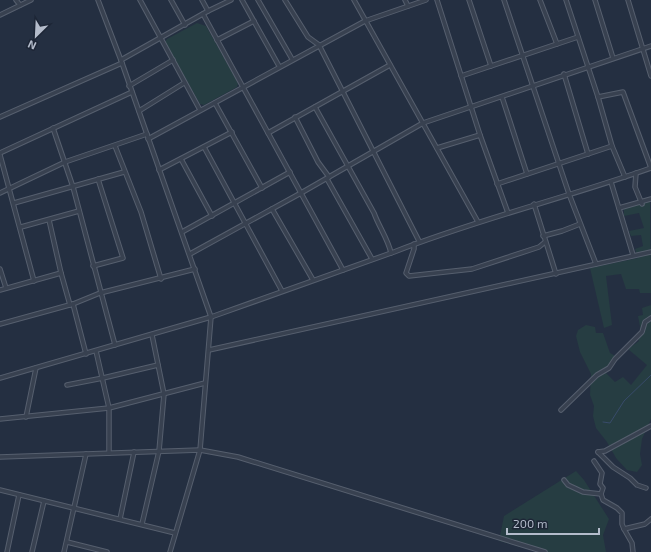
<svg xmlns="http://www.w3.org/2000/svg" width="651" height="552" viewBox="0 0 651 552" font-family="'Exo 2',sans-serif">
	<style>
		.green { fill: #263d42 }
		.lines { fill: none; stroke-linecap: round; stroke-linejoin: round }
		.stream { stroke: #384b6a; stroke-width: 1 }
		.minor-casing { stroke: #565f6e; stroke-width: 5.5 }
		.minor { stroke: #384150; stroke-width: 3.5 }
	</style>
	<rect width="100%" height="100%" fill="#242f41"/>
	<!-- green -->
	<g class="green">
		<polygon points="197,23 206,26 238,83 237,87 204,105 200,104 165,42 167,39"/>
		<polygon points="650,201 651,293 640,293 639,289 626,289 621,274 606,276 612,325 604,328 590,268 638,258 635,249 643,246 641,235 631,236 629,231 644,228 639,213 624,216 624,207"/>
		<polygon points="651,305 651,419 642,439 640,454 642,465 637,472 627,470 616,458 607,442 596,428 593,416 594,406 590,395 591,374 580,352 576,336 578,330 586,325 595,327 596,333 603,333 610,353 619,358 604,371 615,382 623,377 631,385 647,365 628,349 639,341 636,334 641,332 638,316 643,315 642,308"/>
		<polygon points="576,471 584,480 609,519 603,535 606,552 538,552 499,541 504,516"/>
	</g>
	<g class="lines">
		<!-- stream -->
		<polyline class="stream" points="603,422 610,423 624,401 651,375"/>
		<defs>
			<g id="minor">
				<polyline points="16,0 20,5"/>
				<polyline points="98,0 122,63 211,317 200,450 170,552"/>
				<polyline points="140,0 200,110"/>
				<polyline points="171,0 185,25"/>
				<polyline points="202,0 208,11"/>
				<polyline points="242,0 279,66"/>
				<polyline points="258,0 292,59"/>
				<polyline points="285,0 308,37 319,45 419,241"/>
				<polyline points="354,0 478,222"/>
				<polyline points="405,0 408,6"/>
				<polyline points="437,0 480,135 508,213"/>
				<polyline points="469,0 491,66"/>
				<polyline points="504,0 569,194 596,264"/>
				<polyline points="540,0 557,44"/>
				<polyline points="566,0 598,97 612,146 625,177"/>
				<polyline points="595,0 613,58"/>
				<polyline points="628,0 651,76"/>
				<polyline points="203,14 343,270"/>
				<polyline points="0,15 31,0"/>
				<polyline points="217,40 254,21"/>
				<polyline points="121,60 208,11 231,0"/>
				<polyline points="564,74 588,154"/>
				<polyline points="461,76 578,37"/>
				<polyline points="129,86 173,60"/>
				<polyline points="502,97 527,174"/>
				<polyline points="598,97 623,92 651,168"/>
				<polyline points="215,103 262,188"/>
				<path d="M315 107 374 213C379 227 388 239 391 253"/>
				<polyline points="139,111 184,83"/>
				<polyline points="0,117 122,63"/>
				<polyline points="295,117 318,162 329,177"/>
				<polyline points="53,128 73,187 115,345"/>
				<polyline points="268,133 390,65"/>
				<polyline points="148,139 365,21 426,0"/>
				<polyline points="115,146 141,212 161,279"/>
				<polyline points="204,147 282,291"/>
				<polyline points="437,148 480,135"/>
				<polyline points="0,153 132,92"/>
				<polyline points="0,155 34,281"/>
				<polyline points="181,159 212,216"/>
				<polyline points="159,170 232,132"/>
				<polyline points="636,173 635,187 642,204"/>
				<polyline points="327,179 372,259"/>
				<polyline points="611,182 633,255"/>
				<polyline points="497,184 612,146"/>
				<polyline points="0,193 65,162 147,134"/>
				<polyline points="14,203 124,172"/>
				<polyline points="534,204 556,274"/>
				<polyline points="619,208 651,199"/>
				<polyline points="272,209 313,280"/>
				<polyline points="49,220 61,273 70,305"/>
				<polyline points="21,227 79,211"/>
				<polyline points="182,232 290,172"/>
				<polyline points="543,236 562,231 580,224"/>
				<polyline points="414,244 414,249 406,273 409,276 472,269 539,247 545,242"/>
				<polyline points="190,254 301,193 423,123 651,46"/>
				<polyline points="93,266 123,258 98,179"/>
				<polyline points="0,269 6,288"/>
				<polyline points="0,290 61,273"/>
				<polyline points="73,304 86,354"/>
				<polyline points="0,324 73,304 100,293 195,269"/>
				<polyline points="209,350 651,252"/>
				<polyline points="96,351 109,408 109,453"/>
				<path d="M0 378 211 317 394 252C478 219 566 198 651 168"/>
				<polyline points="67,385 103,378 158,365"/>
				<polyline points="561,410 597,375 609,368 615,359 642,332 645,322 651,318"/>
				<polyline points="26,417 36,368"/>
				<polyline points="0,419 109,408 205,383"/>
				<polyline points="598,452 613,467 630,478 637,485 646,488"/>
				<polyline points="598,452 605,451 651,426"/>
				<polyline points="0,457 200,450 238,457 545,552"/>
				<polyline points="594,461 602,473 600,484 603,488 601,494 603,500 617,508 622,513 622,524 624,529"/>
				<polyline points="564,480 568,485 583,492 601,494"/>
				<polyline points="0,490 175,533"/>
				<polyline points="120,519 134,452"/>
				<polyline points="142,524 159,451 164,394 152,335"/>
				<polyline points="67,542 107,552"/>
				<polyline points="7,552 19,495"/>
				<polyline points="32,552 44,501"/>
				<polyline points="64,552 86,454"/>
				<polyline points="633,552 632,543 624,529 645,524 651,519"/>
			</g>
		</defs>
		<!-- minor casing -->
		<use href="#minor" class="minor-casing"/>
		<!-- minor -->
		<use href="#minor" class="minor"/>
	</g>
	<!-- north arrow -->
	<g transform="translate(36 36) rotate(204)" stroke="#1d2636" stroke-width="3" paint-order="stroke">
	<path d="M0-3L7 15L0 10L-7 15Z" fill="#b4bccb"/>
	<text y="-6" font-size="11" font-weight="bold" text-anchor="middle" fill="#b4bccb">N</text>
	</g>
	<!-- scale -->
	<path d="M507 528v6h92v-6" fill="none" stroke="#b4bccb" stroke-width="2"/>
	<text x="513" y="528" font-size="12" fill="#b4bccb" stroke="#1d2636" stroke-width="3" paint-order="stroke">200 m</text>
</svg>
